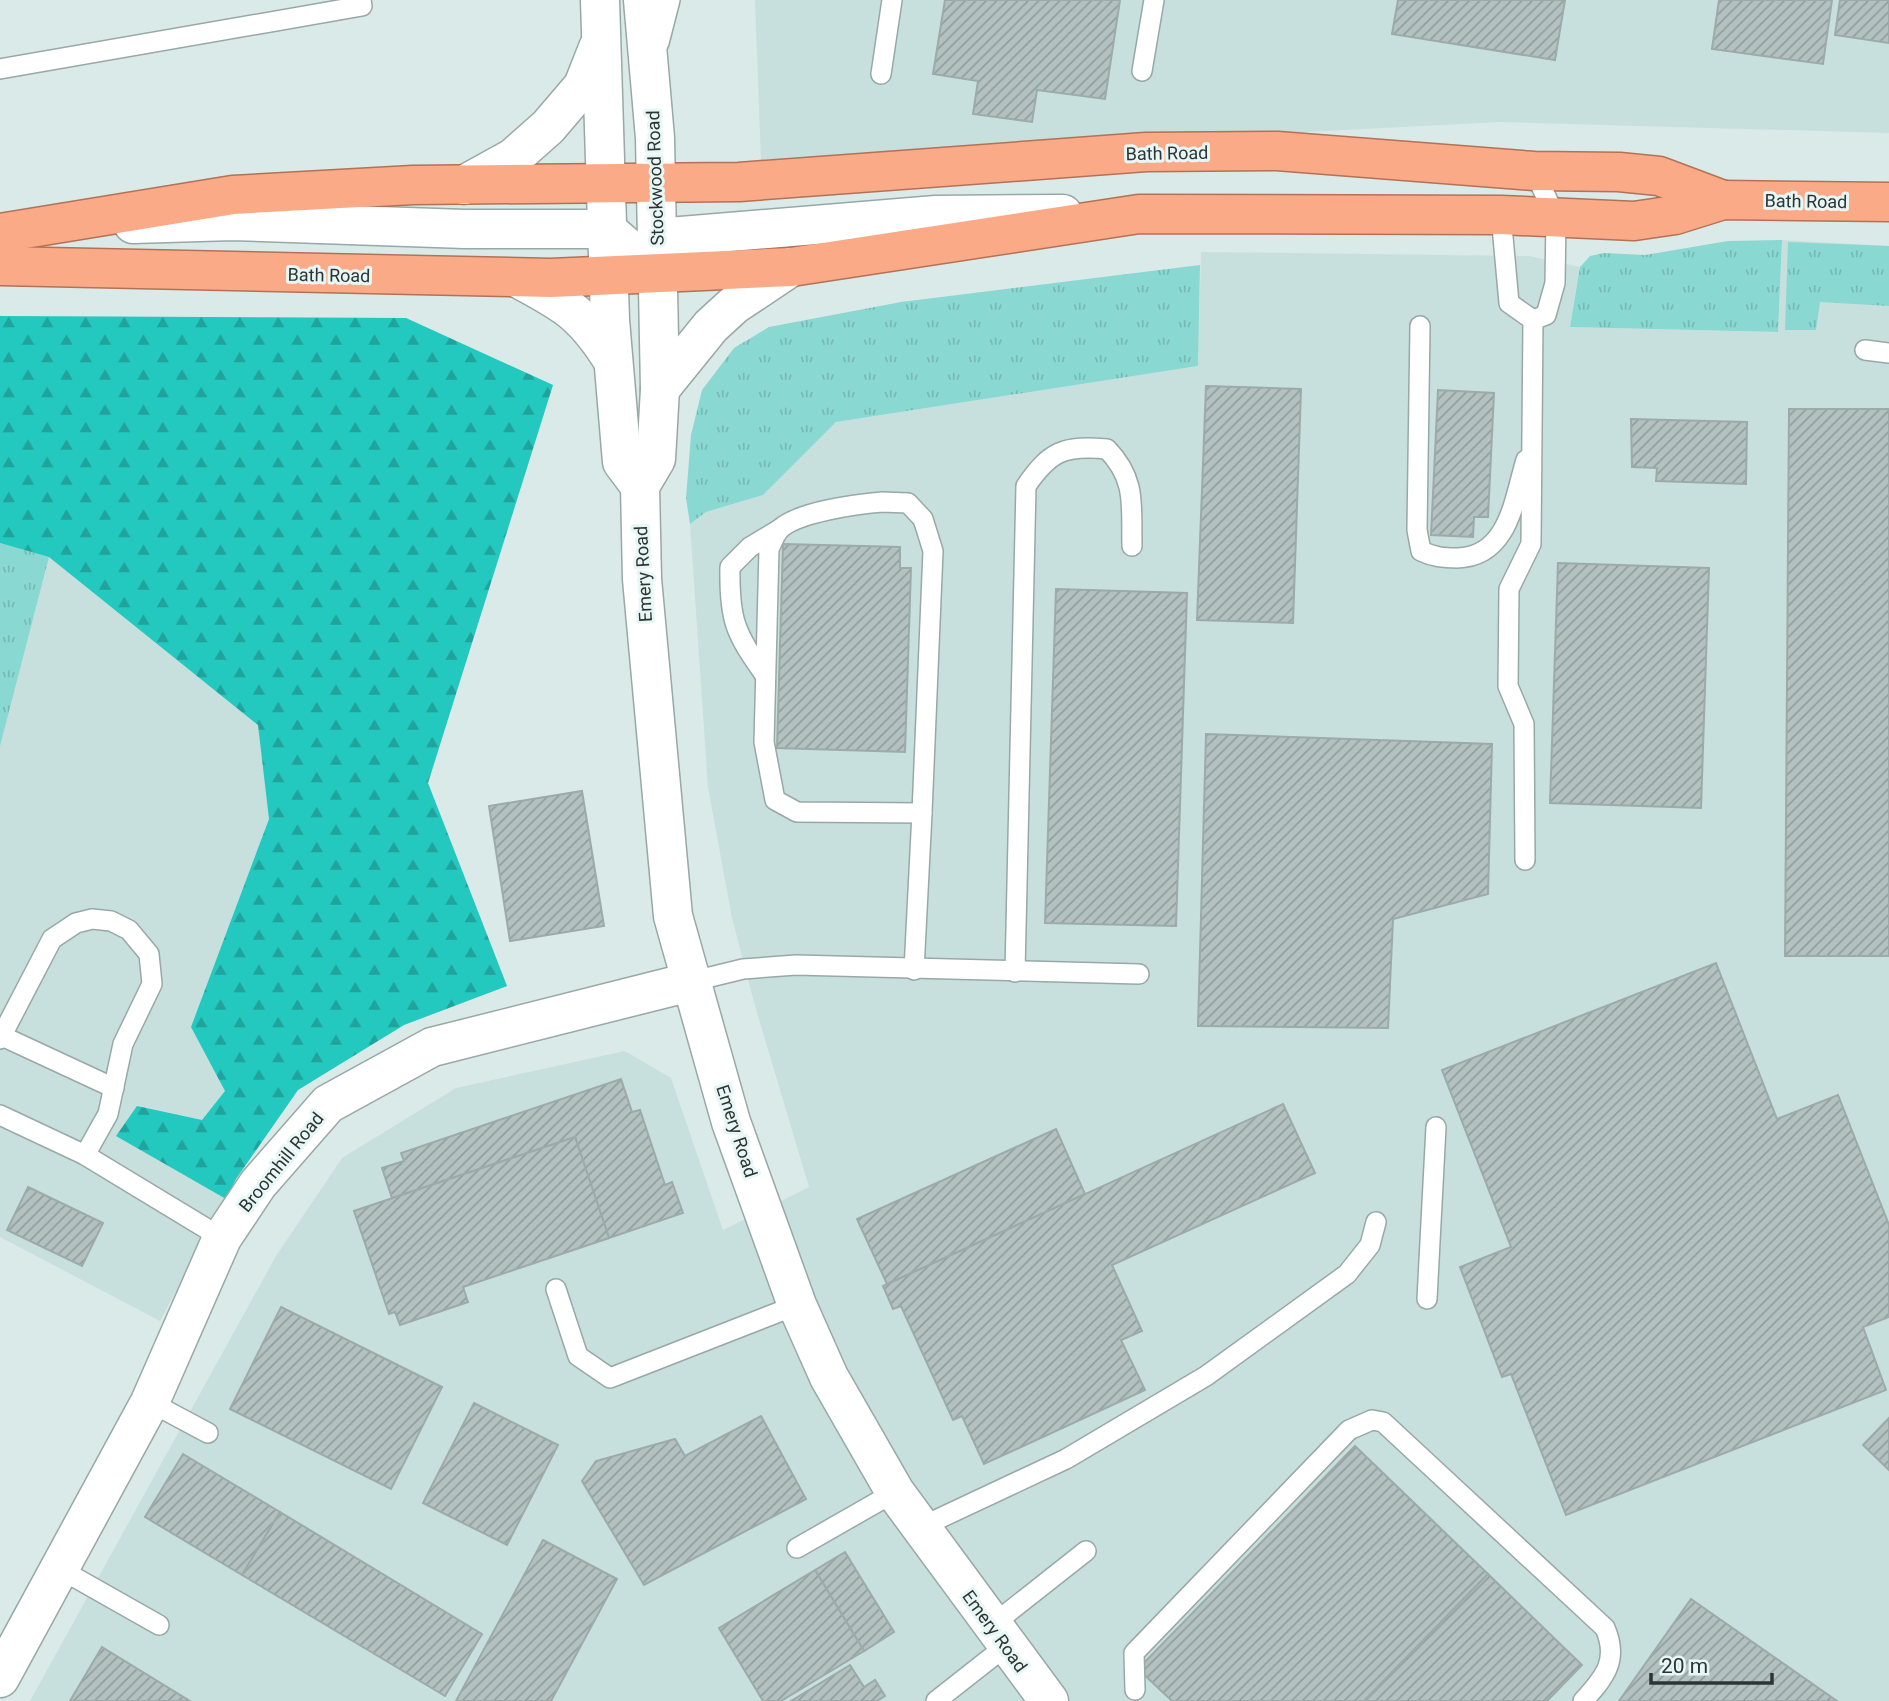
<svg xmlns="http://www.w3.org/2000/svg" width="1889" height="1701" viewBox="0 0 1889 1701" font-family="Roboto,sans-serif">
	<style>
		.built { fill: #c7e0de }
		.grass { fill: url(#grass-tufts) }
		.forest { fill: url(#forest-firs) }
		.building { fill: url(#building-hatch); stroke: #9caba9; stroke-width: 2 }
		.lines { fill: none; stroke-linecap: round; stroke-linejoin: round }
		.service-casing { stroke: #98a8a6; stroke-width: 22 }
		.minor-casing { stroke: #98a8a6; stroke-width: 41 }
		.trunk-casing { stroke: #b27256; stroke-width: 41 }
		.service { stroke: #fff; stroke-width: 19 }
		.minor { stroke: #fff; stroke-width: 38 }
		.trunk { stroke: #faaa87; stroke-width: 38 }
		.labels { text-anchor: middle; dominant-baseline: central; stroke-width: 6; stroke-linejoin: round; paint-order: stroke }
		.street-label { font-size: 18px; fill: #2e3434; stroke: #e7f7f5 }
	</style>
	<defs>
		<pattern id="grass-tufts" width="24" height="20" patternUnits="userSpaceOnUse" patternTransform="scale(1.75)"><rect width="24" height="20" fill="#8ad8d2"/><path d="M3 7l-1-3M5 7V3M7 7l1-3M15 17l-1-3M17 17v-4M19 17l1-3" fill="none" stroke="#77bab5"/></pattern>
		<pattern id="forest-firs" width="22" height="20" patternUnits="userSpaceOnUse" patternTransform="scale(1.75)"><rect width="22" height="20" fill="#23c8bf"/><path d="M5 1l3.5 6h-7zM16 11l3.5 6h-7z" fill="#1fa39c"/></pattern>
		<pattern id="building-hatch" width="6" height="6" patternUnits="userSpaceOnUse" patternTransform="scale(1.75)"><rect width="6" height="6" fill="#b3c2c1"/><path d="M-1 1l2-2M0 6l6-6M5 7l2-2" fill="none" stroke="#929e9e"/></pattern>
	</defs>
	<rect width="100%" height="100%" fill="#daeae8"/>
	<!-- built -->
	<g class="built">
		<polygon points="755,0 1889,0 1889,133 1501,122 761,160"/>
		<polygon points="1782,240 1889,246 1889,1701 30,1701 276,1256 342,1158 456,1088 625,1051 671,1078 723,1230 809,1187 755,1006 732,918 708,787 690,524 706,512 763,495 836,422 1198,366 1201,252 1529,256 1580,267 1570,327 1778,332"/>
		<polygon points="0,316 406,318 553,385 428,783 507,986 404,1025 298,1090 236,1179 160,1321 0,1237"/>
	</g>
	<!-- grass -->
	<g class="grass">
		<polygon points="1782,240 1778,332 1570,327 1580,267 1590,256 1604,253 1645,255 1728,241"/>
		<polygon points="1788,242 1889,246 1889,306 1820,302 1816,330 1785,330"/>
		<polygon points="1200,265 1198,366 836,422 763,495 706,512 690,524 686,498 691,435 702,390 734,348 769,327 901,302"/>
		<polygon points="0,543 49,557 0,746"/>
	</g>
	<!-- forest -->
	<polygon class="forest" points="0,316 406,318 553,385 428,783 507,986 404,1025 298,1090 236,1179 226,1199 116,1136 137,1106 202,1120 225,1091 191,1027 269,819 258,725 49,557 0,543"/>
	<!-- building -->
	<g class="building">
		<polygon points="945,0 1120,0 1105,99 1037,90 1032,122 973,114 978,81 933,74"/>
		<polygon points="1398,0 1565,0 1555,60 1392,34"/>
		<polygon points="1719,0 1832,0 1823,64 1712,49"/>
		<polygon points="1840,0 1889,0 1889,43 1835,35"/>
		<polygon points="1206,386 1301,389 1293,623 1197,620"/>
		<polygon points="1438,390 1494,393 1488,517 1474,517 1473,537 1431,535"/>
		<polygon points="1789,409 1889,409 1889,956 1785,956"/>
		<polygon points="1631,419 1747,422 1746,484 1656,481 1657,468 1632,467"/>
		<polygon points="783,544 900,547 900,568 911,568 905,752 777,748"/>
		<polygon points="1558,563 1709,568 1701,808 1550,803"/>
		<polygon points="1056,589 1187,593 1176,926 1045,923"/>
		<polygon points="1206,734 1492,744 1488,894 1393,919 1388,1028 1198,1026"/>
		<polygon points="582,791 604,926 510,941 489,806"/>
		<polygon points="1716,963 1777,1119 1838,1095 1889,1225 1889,1317 1863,1327 1886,1390 1566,1515 1511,1374 1502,1377 1460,1267 1511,1247 1442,1070"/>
		<polygon points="621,1079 632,1112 640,1110 665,1185 672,1182 683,1213 609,1238 575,1137 392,1198 382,1168 404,1161 401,1153"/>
		<polygon points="1283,1104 1315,1173 1112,1265 1142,1331 1121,1340 1145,1390 984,1464 962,1416 953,1420 901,1306 893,1309 883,1286"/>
		<polygon points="1056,1129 1085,1194 887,1284 857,1219"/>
		<polygon points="575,1137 609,1238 463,1287 468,1302 400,1325 395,1312 389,1314 354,1211"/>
		<polygon points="28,1187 103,1223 82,1266 7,1230"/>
		<polygon points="281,1307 442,1387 391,1489 230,1409"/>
		<polygon points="474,1403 558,1445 507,1545 423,1503"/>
		<polygon points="761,1416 806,1499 644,1585 582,1481 596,1461 675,1439 685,1456"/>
		<polygon points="1889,1418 1889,1470 1863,1445"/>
		<polygon points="1355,1446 1488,1574 1364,1701 1172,1701 1138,1669"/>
		<polygon points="183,1454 280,1512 242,1575 145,1517"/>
		<polygon points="280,1512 482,1634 445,1696 242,1575"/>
		<polygon points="543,1540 617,1579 551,1701 456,1701"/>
		<polygon points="845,1552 894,1632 864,1651 815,1570"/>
		<polygon points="815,1570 864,1651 781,1701 763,1701 719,1628"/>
		<polygon points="1488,1574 1582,1665 1547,1701 1364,1701"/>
		<polygon points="1691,1599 1837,1701 1619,1701"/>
		<polygon points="102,1647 190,1701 70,1701"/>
		<polygon points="850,1665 864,1687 875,1680 885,1696 877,1701 791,1701"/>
	</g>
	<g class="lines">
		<defs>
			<g id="service">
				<polyline points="659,43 670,0"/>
				<polyline points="0,69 362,6 361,0"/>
				<polyline points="1142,71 1154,0"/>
				<polyline points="881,74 892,0"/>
				<polyline points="1501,215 1509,303 1533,320"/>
				<polyline points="1533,320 1546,315 1555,283 1556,218 1534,171"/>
				<path d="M1420 326 1417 530 1421 551C1434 557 1443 558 1457 558 1509 557 1514 499 1526 460"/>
				<polyline points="1865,350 1889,353"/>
				<path d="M882 502 908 503 923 519 933 551 922 813 797 812 775 800 764 742 769 549C772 543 775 534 780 529 797 512 858 504 882 502Z"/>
				<path d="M765 675C735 633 729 620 730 567L750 547 780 529"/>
				<polyline points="1525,860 1524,724 1508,686 1509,589 1531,544 1533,320"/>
				<polyline points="914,970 922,813"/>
				<path d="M1015 972 1026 486C1050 451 1064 445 1107 449 1137 480 1131 506 1132 546"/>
				<polyline points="694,981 743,969 796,965 1139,974"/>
				<polyline points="2,1036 114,1088"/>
				<polyline points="0,1039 52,939 76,923 92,919 111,921 129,930 149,954 152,984 123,1044 108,1114 85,1155"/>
				<polyline points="0,1115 85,1155 222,1238"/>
				<polyline points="556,1289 578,1356 610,1378 797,1305"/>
				<polyline points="1427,1299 1436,1127"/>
				<polyline points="150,1402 208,1433"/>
				<polyline points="921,1527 1066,1459 1206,1376 1347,1274 1370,1245 1376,1222"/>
				<polyline points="797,1548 895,1492"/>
				<polyline points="60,1569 159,1625"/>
				<polyline points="991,1626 1086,1551"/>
				<path d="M1135 1690 1134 1653 1349 1430 1372 1420 1383 1422 1605 1628C1619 1660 1605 1677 1583 1701"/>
				<polyline points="936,1701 1006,1646"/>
			</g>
			<g id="minor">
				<polyline points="600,0 610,320 622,462 640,486"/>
				<polyline points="643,0 655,138 660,389 656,459 640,486 642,579 673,916 731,1122 797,1305 829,1377 895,1492 1049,1701"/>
				<polyline points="464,185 513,158 548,127 583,86 598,48"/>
				<polyline points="133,224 233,221 465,229 606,229 659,275"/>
				<polyline points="657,238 936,215 1063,214"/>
				<path d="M519 279C566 304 584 314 613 361"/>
				<polyline points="660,389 711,326 734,305 791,267"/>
				<polyline points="0,1678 150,1402 222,1238 258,1184 328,1104 432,1047 694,981"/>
			</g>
			<g id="trunk">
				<polyline points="0,233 233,195 413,185 739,182 1146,152 1277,151 1534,171 1619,172 1659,176 1723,200"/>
				<polyline points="0,266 551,278 791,267 1139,214 1501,215 1634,221 1675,215 1723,200 1889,202"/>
			</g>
		</defs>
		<!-- service casing -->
		<use href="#service" class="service-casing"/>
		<!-- minor casing -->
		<use href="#minor" class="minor-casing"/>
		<!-- trunk casing -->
		<use href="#trunk" class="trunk-casing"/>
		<!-- service -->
		<use href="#service" class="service"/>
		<!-- minor -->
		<use href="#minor" class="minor"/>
		<!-- trunk -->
		<use href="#trunk" class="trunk"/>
	</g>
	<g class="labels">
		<!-- street labels -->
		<g class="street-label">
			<text transform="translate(1167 153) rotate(-1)">Bath Road</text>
			<text transform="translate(655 178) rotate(-92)">Stockwood Road</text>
			<text transform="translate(1806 201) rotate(1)">Bath Road</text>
			<text transform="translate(329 275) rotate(1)">Bath Road</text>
			<text transform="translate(643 574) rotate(-93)">Emery Road</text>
			<text transform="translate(737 1131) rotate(72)">Emery Road</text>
			<text transform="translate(281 1162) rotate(-51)">Broomhill Road</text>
			<text transform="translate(995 1631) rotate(54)">Emery Road</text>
		</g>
	</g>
	<!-- scale -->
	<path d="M1651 1673v10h121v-10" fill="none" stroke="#2e3434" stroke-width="3.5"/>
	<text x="1661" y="1673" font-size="21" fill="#2e3434" stroke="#e7f7f5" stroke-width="5" paint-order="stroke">20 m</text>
</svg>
